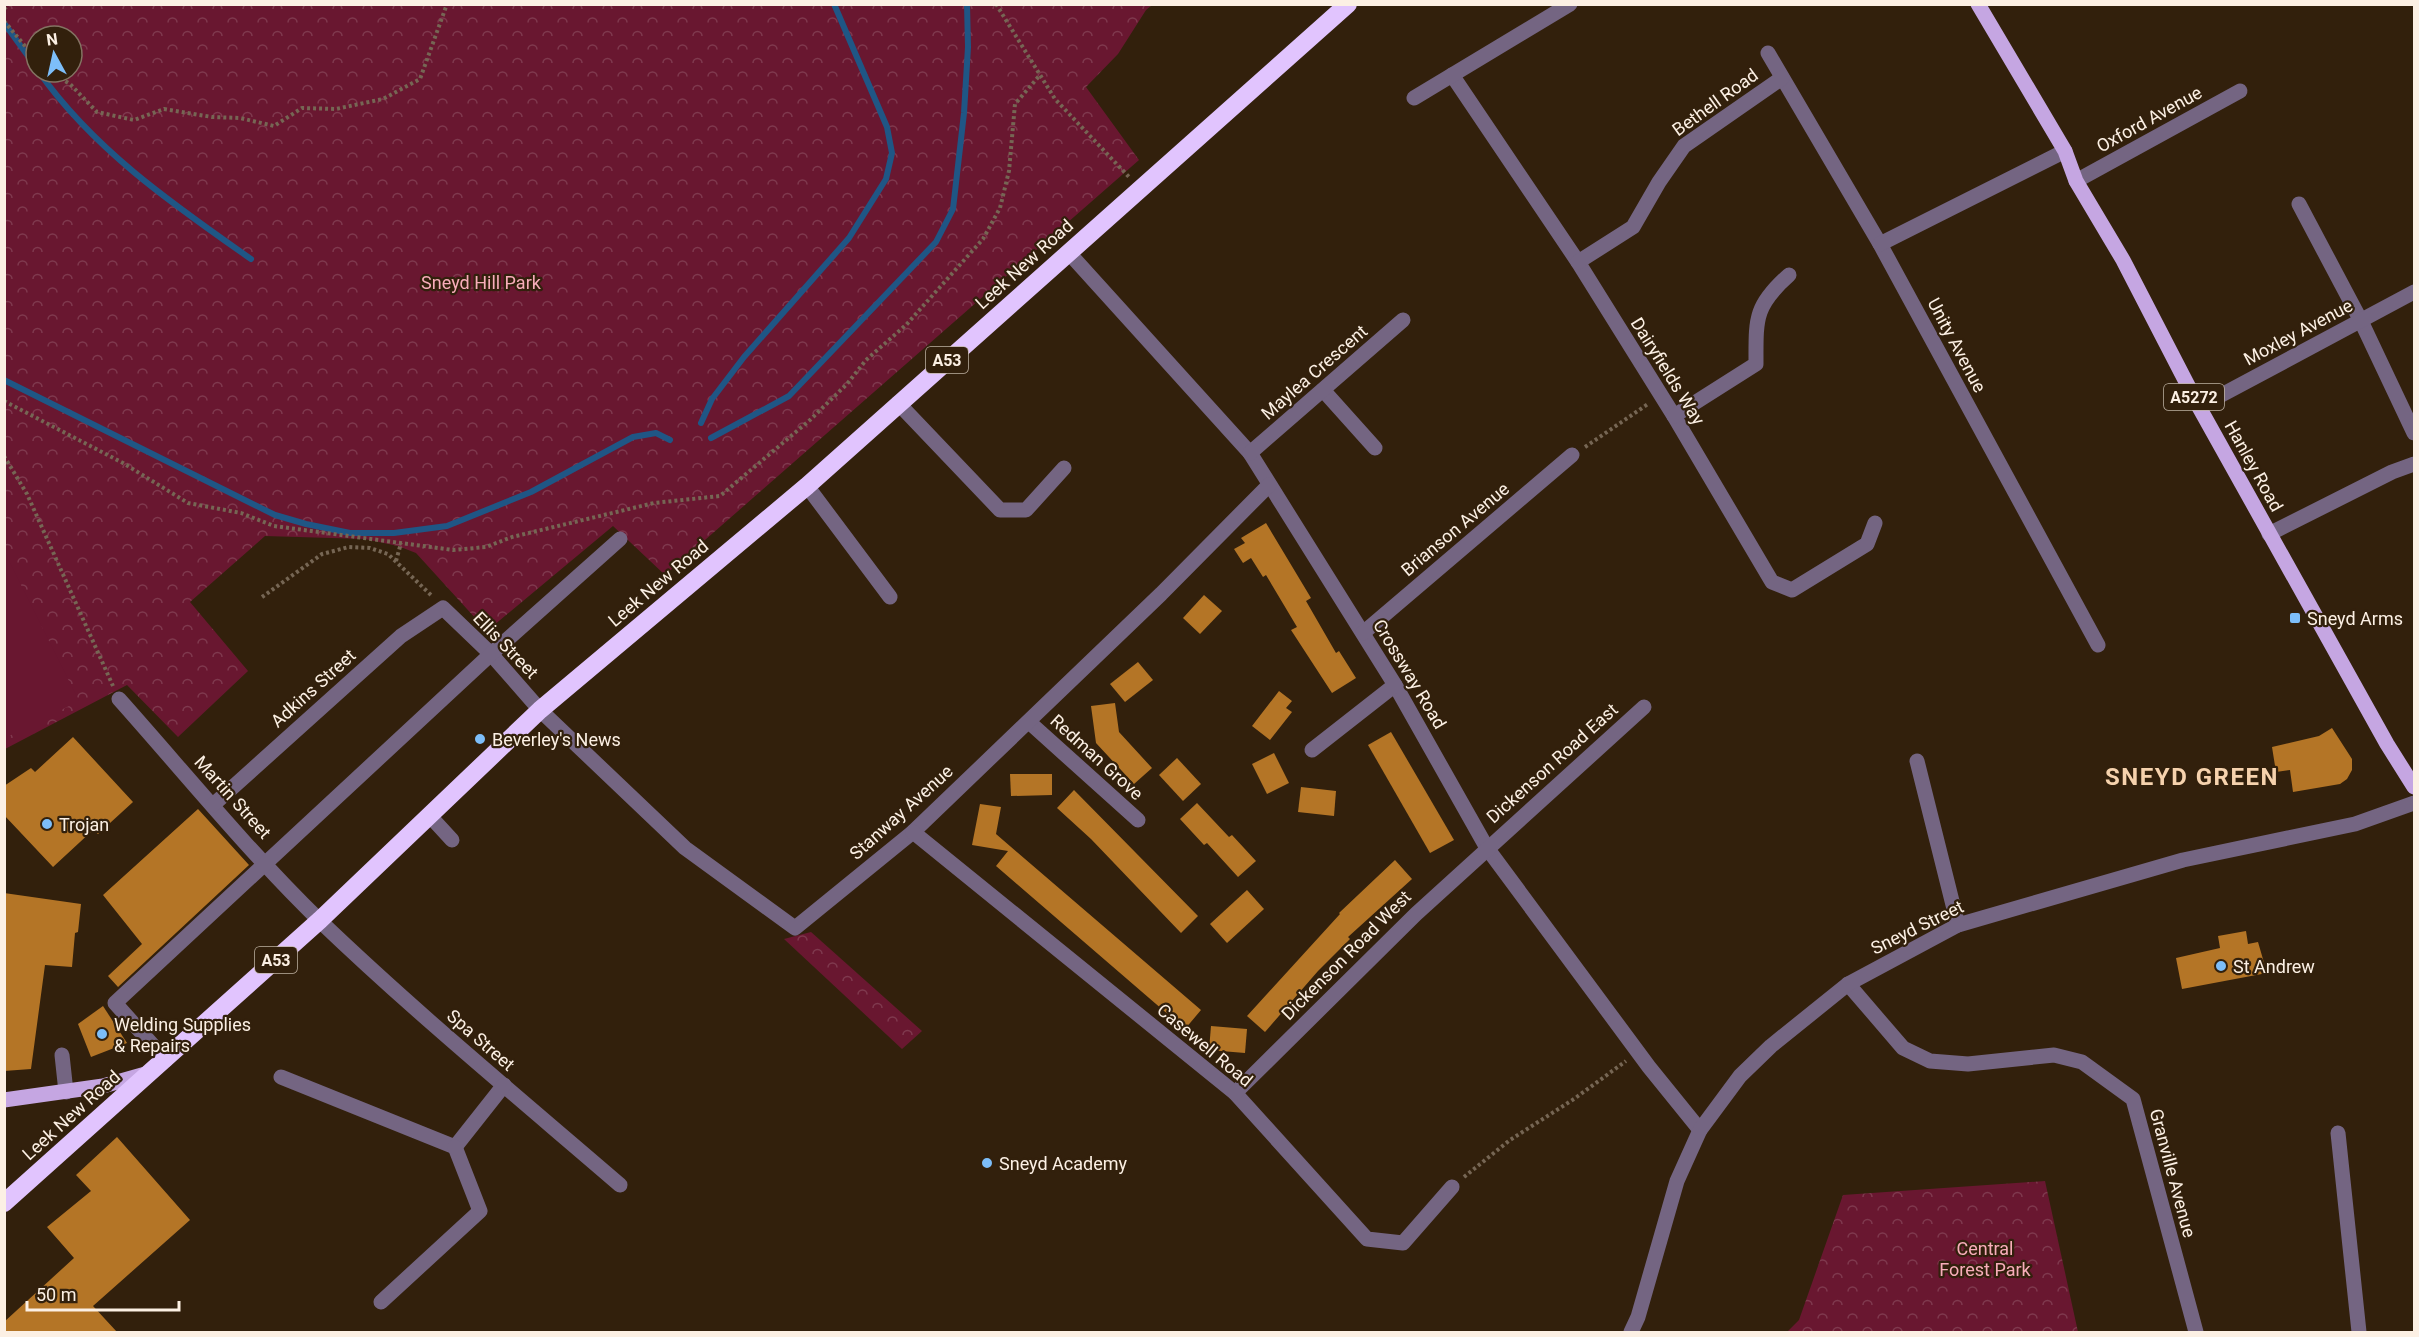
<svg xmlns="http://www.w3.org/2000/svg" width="2419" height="1337" viewBox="0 0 2419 1337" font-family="Roboto,sans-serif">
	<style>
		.forest { fill: url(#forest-crowns); fill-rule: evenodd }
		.pitch { fill: #691730 }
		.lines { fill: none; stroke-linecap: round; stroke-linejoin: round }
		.stream { stroke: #1f5685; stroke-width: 6 }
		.building { fill: #b47526 }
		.path { stroke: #766654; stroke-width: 4; stroke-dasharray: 3 3; stroke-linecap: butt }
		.minor { stroke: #746582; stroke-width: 15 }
		.major { stroke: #c5a6e2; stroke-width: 15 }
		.highway { stroke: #e1c4fe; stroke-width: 18 }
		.poi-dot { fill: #7dbef9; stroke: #32200c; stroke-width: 2 }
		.labels { text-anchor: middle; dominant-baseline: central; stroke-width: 4.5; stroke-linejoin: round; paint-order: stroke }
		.shield { fill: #32200c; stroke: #bfb2a3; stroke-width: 1.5 }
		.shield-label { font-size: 16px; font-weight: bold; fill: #fcf0e4 }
		.street-label { font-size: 18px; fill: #fcf0e4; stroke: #32200c }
		.park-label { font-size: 18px; fill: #f8adba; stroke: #32200c }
		.poi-label { font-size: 18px; fill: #fcf0e4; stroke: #32200c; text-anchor: start }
		.district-label { font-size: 24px; font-weight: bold; letter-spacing: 1.5px; fill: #f6d2ad; stroke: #32200c }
	</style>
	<defs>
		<pattern id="forest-crowns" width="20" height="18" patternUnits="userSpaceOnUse" patternTransform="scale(1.5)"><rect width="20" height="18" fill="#691730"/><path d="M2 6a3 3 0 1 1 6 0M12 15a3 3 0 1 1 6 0" fill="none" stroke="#7f394e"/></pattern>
	</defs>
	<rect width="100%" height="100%" fill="#32200c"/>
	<!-- forest -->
	<g class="forest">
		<path d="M5 5H1152L1146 10 1118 54 1086 87 1139 160 665 575 613 526 487 631 416 553 398 546 365 539 265 536 190 602 248 671 178 737 127 685 5 749ZM36 36H72V72H36Z"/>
		<polygon points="811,932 922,1031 902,1049 784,939"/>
		<polygon points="2045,1181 2078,1332 1787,1332 1799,1320 1843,1195"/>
	</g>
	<!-- pitch -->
	<polygon class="pitch" points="4,551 79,701 5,738 4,738"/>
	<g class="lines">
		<!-- stream -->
		<g class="stream">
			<polyline points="4,23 36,67"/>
			<path d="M39 72C94 150 174 205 251 259"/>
			<polyline points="4,380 275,515 306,524 350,533 394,533 447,526 531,492 633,437 656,433 670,440"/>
			<polyline points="701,423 712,399 744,357 849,238 886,179 892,153 887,127 834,4"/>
			<polyline points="711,438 789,396 936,242 953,209 964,113 968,47 967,4"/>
		</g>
	</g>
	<!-- building -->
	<g class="building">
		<polygon points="1266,523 1311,598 1306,601 1336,653 1339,651 1356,678 1332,693 1291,630 1297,627 1266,575 1263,577 1251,558 1243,563 1234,549 1245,543 1241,538"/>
		<polygon points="1204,595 1222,611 1200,634 1183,618"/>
		<polygon points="1138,662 1153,680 1125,702 1110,684"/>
		<polygon points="1279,691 1292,701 1286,708 1292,712 1270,740 1252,726"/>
		<polygon points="1115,703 1119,732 1152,768 1134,784 1096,743 1091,706"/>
		<polygon points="2332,728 2352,759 2352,770 2347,779 2340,784 2293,792 2290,770 2276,772 2272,747 2319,736"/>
		<polygon points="1391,732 1454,840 1430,853 1368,745"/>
		<polygon points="73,737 133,802 98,834 93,830 53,867 4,815 4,786 31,768 35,772"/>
		<polygon points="1274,753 1289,783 1267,794 1252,764"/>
		<polygon points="1177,758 1201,784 1183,801 1159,775"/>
		<polygon points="1010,774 1052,774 1052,795 1011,796"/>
		<polygon points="1301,787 1336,791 1334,816 1298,812"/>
		<polygon points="1074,790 1198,916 1181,933 1091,839 1057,808"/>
		<polygon points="1197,803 1229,837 1232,835 1256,861 1238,877 1207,843 1204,845 1180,819"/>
		<polygon points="980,804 1001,807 996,834 1201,1010 1185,1029 996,866 1008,851 972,845"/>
		<polygon points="198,809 249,865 118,987 108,976 142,944 103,895"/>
		<polygon points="1395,860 1412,879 1348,937 1350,939 1318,971 1265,1032 1247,1016 1340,914 1339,913"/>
		<polygon points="1247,890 1264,909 1227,943 1210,924"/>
		<polygon points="4,893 81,904 78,932 75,933 72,967 45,965 31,1069 4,1071"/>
		<polygon points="2246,931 2248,944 2258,942 2267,973 2182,989 2176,958 2220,948 2218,936"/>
		<polygon points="103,1006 127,1043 91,1057 78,1024"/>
		<polygon points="1211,1026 1247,1029 1245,1053 1209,1050"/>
		<polygon points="117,1137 190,1220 93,1306 117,1332 4,1332 4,1322 74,1258 47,1227 91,1191 76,1175"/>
	</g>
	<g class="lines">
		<!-- path -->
		<g class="path">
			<polyline points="996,4 1055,99 1129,177"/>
			<polyline points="4,9 10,4"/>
			<polyline points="4,21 36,59"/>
			<polyline points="50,72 70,84 97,112 134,120 164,109 212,117 240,118 274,126 302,108 336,109 383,99 420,79 447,4"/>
			<polyline points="4,401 123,463 188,503 241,513 274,526 453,550 486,547 512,537 654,503 720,496 810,420 847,384 866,360 906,325 983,239 1000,208 1009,171 1015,104 1040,75"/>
			<polyline points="1585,447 1648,404"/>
			<polyline points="4,456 27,494 113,686"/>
			<polyline points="396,561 401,543"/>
			<polyline points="262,597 322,554 349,547 370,548 388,554 432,596"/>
			<polyline points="1464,1177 1510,1140 1574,1099 1626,1061"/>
		</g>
		<!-- minor -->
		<g class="minor">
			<polyline points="1768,53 1880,244 2098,645"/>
			<polyline points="1452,75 1578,262 1674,416 1772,582 1792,590 1867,544 1875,523"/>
			<polyline points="1414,98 1570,4"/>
			<polyline points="2076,181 2240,91"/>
			<polyline points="2299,204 2361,321 2414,433"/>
			<polyline points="1880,244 2065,151"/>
			<polyline points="1069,253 1250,453 1395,685 1487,848 1649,1067 1700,1130"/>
			<polyline points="1578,262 1633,227 1659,182 1684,146 1782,78"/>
			<polyline points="1323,390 1375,448"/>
			<polyline points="898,403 1000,510 1026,510 1064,468"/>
			<polyline points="2199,407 2414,292"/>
			<path d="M1674 416 1756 364C1756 319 1754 306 1789 275"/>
			<polyline points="1250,453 1403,320"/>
			<polyline points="807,486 890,597"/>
			<polyline points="2269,534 2392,472 2414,464"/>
			<polyline points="1363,633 1572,455"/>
			<path d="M119 699C185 773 249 852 320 921 416 1013 519 1098 620 1185"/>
			<polyline points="1029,722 1138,820"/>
			<polyline points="1312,750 1395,685"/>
			<polyline points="1917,761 1958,925"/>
			<polyline points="213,805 401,636 443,608 491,654 540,710 685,848 795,928 913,832 1161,594 1269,485"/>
			<polyline points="429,815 452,840"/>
			<polyline points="913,832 1235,1093 1367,1239 1403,1243 1452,1187"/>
			<polyline points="1848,984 1903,1048 1930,1061 1968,1064 2054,1055 2082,1062 2133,1099 2196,1332"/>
			<polyline points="62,1055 66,1092"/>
			<polyline points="166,1060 115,1003 491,654 620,539"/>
			<polyline points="281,1077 455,1147 504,1085"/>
			<polyline points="1235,1093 1416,914 1644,707"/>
			<polyline points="2338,1133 2359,1332"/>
			<polyline points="381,1302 480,1211 455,1147"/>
			<polyline points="1631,1332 1638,1317 1677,1181 1700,1130 1740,1076 1771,1046 1848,984 1958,925 2183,860 2355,824 2414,803"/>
		</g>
		<!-- major -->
		<g class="major">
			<polyline points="1978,4 2065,151 2076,181 2123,260 2199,407 2387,744 2414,787"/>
			<polyline points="4,1100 103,1086 149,1073"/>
		</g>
		<!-- highway -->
		<polyline class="highway" points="4,1203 320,920 540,710 807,486 1348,4"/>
	</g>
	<!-- markers -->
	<g class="poi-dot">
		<rect x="2289" y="612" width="12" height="12" rx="3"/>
		<circle cx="480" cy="739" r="6"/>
		<circle cx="47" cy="824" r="6"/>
		<circle cx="2221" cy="966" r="6"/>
		<circle cx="102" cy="1034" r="6"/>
		<circle cx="987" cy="1163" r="6"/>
	</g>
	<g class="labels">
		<!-- shield labels -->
		<g class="shield">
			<rect x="926" y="347" width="42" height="26" rx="4.5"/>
			<rect x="2164" y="384" width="60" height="26" rx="4.5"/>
			<rect x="255" y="947" width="42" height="26" rx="4.5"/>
		</g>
		<g class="shield-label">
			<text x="947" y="360">A53</text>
			<text x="2194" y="397">A5272</text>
			<text x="276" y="960">A53</text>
		</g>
		<!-- street labels -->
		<g class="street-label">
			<text transform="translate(1715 102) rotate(-36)">Bethell Road</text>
			<text transform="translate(2149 119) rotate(-29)">Oxford Avenue</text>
			<text transform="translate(1024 264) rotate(-42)">Leek New Road</text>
			<text transform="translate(2298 332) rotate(-28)">Moxley Avenue</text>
			<text transform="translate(1957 345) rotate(62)">Unity Avenue</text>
			<text transform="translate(1668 371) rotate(58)">Dairyfields Way</text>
			<text transform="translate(1314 372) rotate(-41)">Maylea Crescent</text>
			<text transform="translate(2254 466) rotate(61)">Hanley Road</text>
			<text transform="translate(1455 529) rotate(-40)">Brianson Avenue</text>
			<text transform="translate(658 583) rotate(-40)">Leek New Road</text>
			<text transform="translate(506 645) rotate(46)">Ellis Street</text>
			<text transform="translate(1410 674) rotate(59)">Crossway Road</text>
			<text transform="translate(313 688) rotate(-42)">Adkins Street</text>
			<text transform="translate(1097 757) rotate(42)">Redman Grove</text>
			<text transform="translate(1552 763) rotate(-42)">Dickenson Road East</text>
			<text transform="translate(233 797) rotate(48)">Martin Street</text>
			<text transform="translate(901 812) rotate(-42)">Stanway Avenue</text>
			<text transform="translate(1917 927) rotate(-26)">Sneyd Street</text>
			<text transform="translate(1346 955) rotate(-45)">Dickenson Road West</text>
			<text transform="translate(481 1040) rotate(41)">Spa Street</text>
			<text transform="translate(1205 1045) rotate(40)">Casewell Road</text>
			<text transform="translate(71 1115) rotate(-42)">Leek New Road</text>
			<text transform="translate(2173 1173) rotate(75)">Granville Avenue</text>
		</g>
		<!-- park labels -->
		<g class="park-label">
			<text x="481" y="282">Sneyd Hill Park</text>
			<text x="1985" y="1248">Central<tspan x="1985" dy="21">Forest Park</tspan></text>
		</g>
		<!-- poi labels -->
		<g class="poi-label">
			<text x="2307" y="618">Sneyd Arms</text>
			<text x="492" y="739">Beverley's News</text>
			<text x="59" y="824">Trojan</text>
			<text x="2233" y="966">St Andrew</text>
			<text x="114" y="1024">Welding Supplies<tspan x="114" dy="21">&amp; Repairs</tspan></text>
			<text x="999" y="1163">Sneyd Academy</text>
		</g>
		<!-- district labels -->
		<g class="district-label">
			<text x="2192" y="777">SNEYD GREEN</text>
		</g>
	</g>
	<!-- border -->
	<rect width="2419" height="1337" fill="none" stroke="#fcf0e4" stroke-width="12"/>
	<!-- north arrow -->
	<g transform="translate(54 54) rotate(352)"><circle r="28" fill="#32200c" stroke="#837362" stroke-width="1.5"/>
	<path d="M0-4.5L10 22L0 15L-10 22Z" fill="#7dbef9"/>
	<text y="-9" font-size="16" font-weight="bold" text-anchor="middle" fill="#fcf0e4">N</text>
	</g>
	<!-- scale -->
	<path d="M27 1301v9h152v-9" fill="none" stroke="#fcf0e4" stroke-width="3"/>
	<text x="36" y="1301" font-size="18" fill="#fcf0e4" stroke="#32200c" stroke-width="4.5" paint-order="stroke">50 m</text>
</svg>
